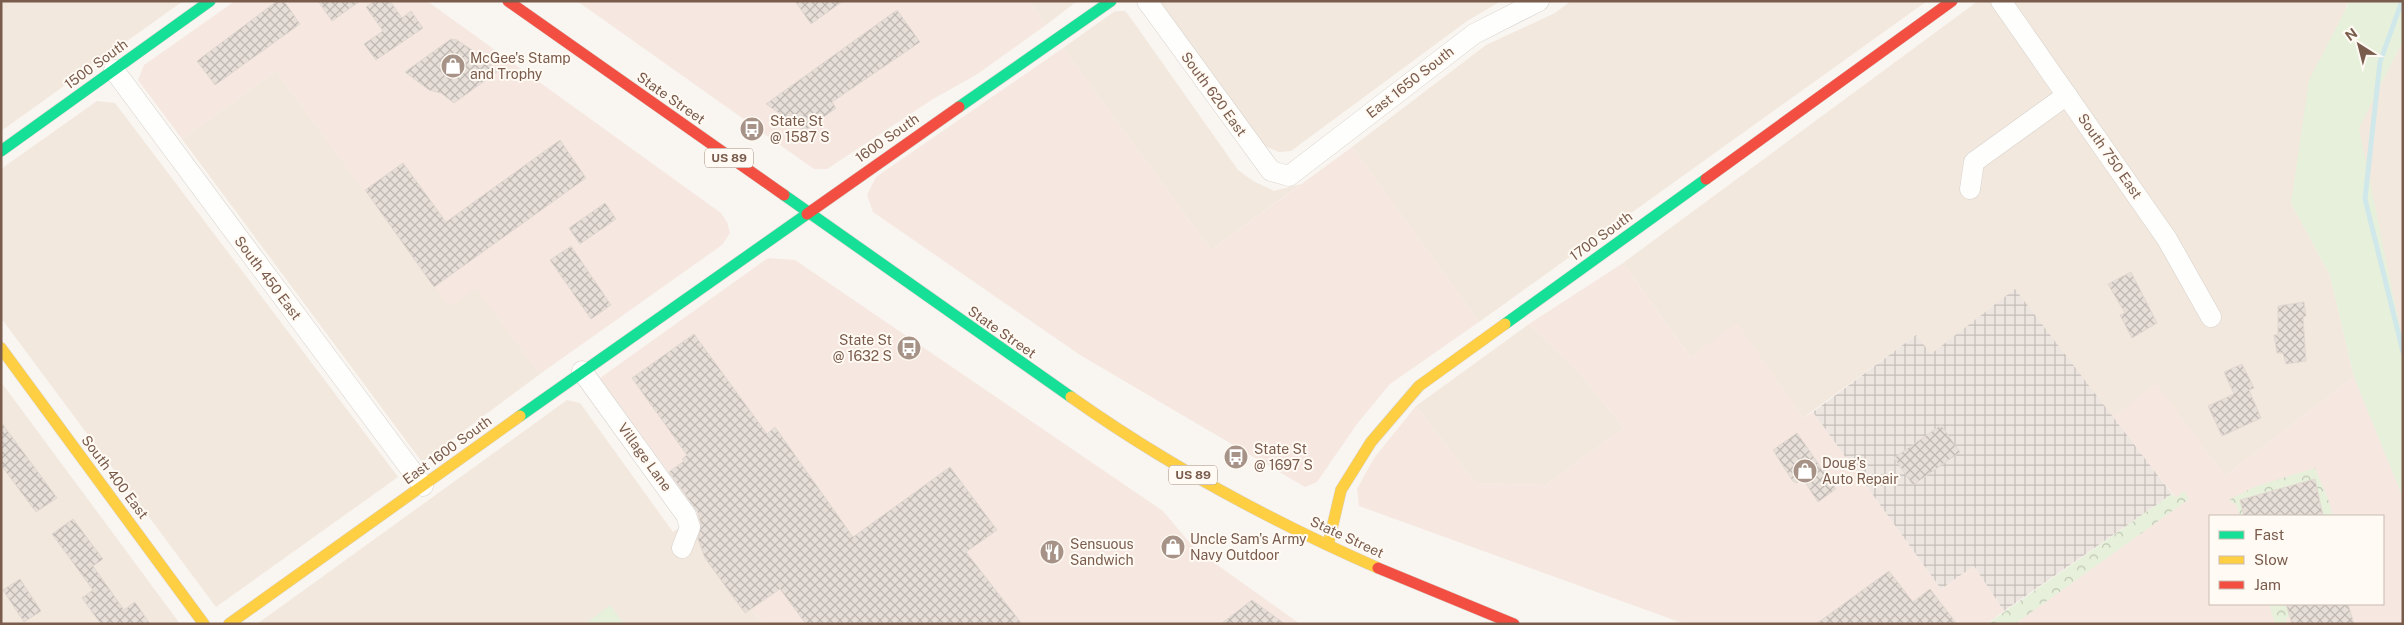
<svg xmlns="http://www.w3.org/2000/svg" width="2404" height="625" viewBox="0 0 2404 625" font-family="'Public Sans',sans-serif">
	<style>
		.residential { fill: #f2e8de }
		.commercial { fill: #f6e8e1; fill-rule: evenodd }
		.industrial { fill: url(#industrial-grid) }
		.green { fill: #e7f0db }
		.forest { fill: url(#forest-crowns) }
		.lines { fill: none; stroke-linecap: round; stroke-linejoin: round }
		.stream { stroke: #d0e8ea; stroke-width: 5 }
		.building { fill: url(#building-cross-hatch); stroke: #e2d8d2 }
		.street-casing { stroke: #d7d1cb; stroke-width: 21 }
		.fast-casing { stroke: #d9d2cb; stroke-width: 12 }
		.slow-casing { stroke: #d9d2cb; stroke-width: 12 }
		.jam-casing { stroke: #d9d2cb; stroke-width: 12 }
		.street { stroke: #fefefd; stroke-width: 20 }
		.fast { stroke: #16e098; stroke-width: 11 }
		.slow { stroke: #ffcf43; stroke-width: 11 }
		.jam { stroke: #f24e42; stroke-width: 11 }
		.labels { text-anchor: middle; dominant-baseline: central; stroke-width: 4; stroke-linejoin: round; paint-order: stroke }
		.shield { fill: #fffaf3; stroke: #a28b7f; stroke-width: 1 }
		.shield-label { font-size: 12px; font-weight: bold; fill: #7a5c4d }
		.poi-label { font-size: 14px; fill: #7a5c4d; stroke: #fffaf3; text-anchor: start }
		.street-label { font-size: 14px; fill: #7a5c4d; stroke: #fffaf3 }
	</style>
	<defs>
		<pattern id="industrial-grid" width="8" height="8" patternUnits="userSpaceOnUse" patternTransform="scale(1.25)"><rect width="8" height="8" fill="#ede5e0"/><path d="M0 4h8M4 0v8" fill="none" stroke="#c5bdb8"/></pattern>
		<pattern id="forest-crowns" width="20" height="18" patternUnits="userSpaceOnUse" patternTransform="scale(1.25)"><rect width="20" height="18" fill="#e7f0db"/><path d="M2 6a3 3 0 1 1 6 0M12 15a3 3 0 1 1 6 0" fill="none" stroke="#c0c6b4"/></pattern>
		<pattern id="building-cross-hatch" width="8" height="8" patternUnits="userSpaceOnUse" patternTransform="scale(1.25)"><rect width="8" height="8" fill="#e6ded7"/><path d="M0 0l8 8M0 8l8-8" fill="none" stroke="#bfb7b1"/></pattern>
	</defs>
	<rect width="100%" height="100%" fill="#f9f5f0"/>
	<!-- residential -->
	<g class="residential">
		<polygon points="1,1 183,1 1,131"/>
		<polygon points="1029,1 1077,1 1046,25"/>
		<polygon points="1155,1 1501,1 1467,21 1291,151 1279,152 1265,146"/>
		<polygon points="1571,1 1927,1 1479,322 1352,147 1486,45 1555,13"/>
		<polygon points="1978,1 2348,1 2291,203 2330,275 2354,377 2225,476 2156,385 2112,418 1930,354 1916,335 1803,418 1737,324 1691,358 1623,263"/>
		<polygon points="1115,11 1125,11 1130,17 1238,170 1253,181 1274,191 1301,184 1211,250 1063,48"/>
		<polygon points="2403,41 2403,347 2358,128"/>
		<polygon points="276,71 449,305 476,287 540,374 422,462 182,139"/>
		<polygon points="97,101 115,103 398,477 216,607 1,318 1,169"/>
		<polygon points="1529,324 1578,371 1624,428 1546,485 1475,483 1416,406"/>
		<polygon points="1,382 172,613 180,624 1,624"/>
		<polygon points="567,400 580,403 673,532 699,514 702,541 762,624 257,624"/>
	</g>
	<!-- commercial -->
	<g class="commercial">
		<polygon points="235,1 427,1 721,213 727,222 730,233 722,245 540,374 476,288 449,306 276,71 182,139 138,80 144,65"/>
		<polygon points="577,1 1029,1 1046,25 976,75 933,99 827,169 814,169"/>
		<polygon points="1063,48 1211,250 1352,147 1479,322 1390,384 1357,424 1317,482 1305,487 1080,355 873,212 867,195 876,177"/>
		<polygon points="768,258 795,260 1163,511 1195,549 1300,624 1022,624 974,562 887,624 762,624 702,541 699,514 600,378"/>
		<polygon points="1623,263 1690,357 1737,323 1803,418 1813,412 1941,589 1974,566 2004,611 1987,624 1685,624 1359,506 1357,489 1374,458 1416,406 1475,483 1546,485 1624,428 1578,371 1529,324"/>
		<path d="M2354 377 2403 497V624H2014L2176 498 2112 418 2156 384 2225 476ZM2210 516H2383V604H2210Z"/>
	</g>
	<!-- industrial -->
	<polygon class="industrial" points="2015,289 2172,494 2004,611 1974,566 1941,589 1813,412 1916,335 1931,354"/>
	<!-- green -->
	<g class="green">
		<polygon points="2348,1 2403,1 2403,41 2359,128 2403,343 2403,498 2354,377 2330,275 2291,203 2309,80 2347,7"/>
		<polygon points="610,605 624,624 585,624"/>
	</g>
	<!-- forest -->
	<g class="forest">
		<polygon points="2315,468 2328,499 2333,516 2323,516 2315,479 2240,500 2244,514 2240,515 2237,506 2229,500 2254,487"/>
		<polygon points="2184,491 2189,499 2015,624 1987,624 2172,494 2176,498"/>
		<polygon points="2269,604 2286,604 2290,617 2286,618 2287,624 2275,624"/>
	</g>
	<g class="lines">
		<!-- stream -->
		<polyline class="stream" points="2402,1 2380,62 2365,199 2403,352"/>
	</g>
	<!-- building -->
	<g class="building">
		<polygon points="277,1 284,1 300,24 215,85 197,61"/>
		<polygon points="318,1 360,1 332,21"/>
		<polygon points="375,1 390,1 402,18 411,11 423,28 376,60 364,44 383,31 366,7"/>
		<polygon points="795,1 843,1 811,24"/>
		<polygon points="897,10 920,42 832,102 836,108 805,131 766,104"/>
		<polygon points="451,39 457,40 488,61 497,72 454,103 441,93 429,90 405,72"/>
		<polygon points="560,140 586,178 434,287 365,190 403,163 446,222"/>
		<polygon points="605,203 616,219 580,244 569,228"/>
		<polygon points="571,246 611,305 591,319 550,260"/>
		<polygon points="2131,272 2157,323 2132,338 2120,315 2125,313 2108,284"/>
		<polygon points="2304,302 2306,316 2303,317 2306,361 2286,364 2283,353 2277,353 2274,335 2278,335 2278,306"/>
		<polygon points="694,334 767,434 775,427 853,537 950,467 997,530 966,552 1022,624 806,624 780,589 745,613 705,558 698,539 701,524 697,511 669,472 684,461 682,459 687,455 632,378"/>
		<polygon points="2242,364 2254,388 2249,390 2261,418 2222,436 2208,406 2234,394 2224,372"/>
		<polygon points="1,422 57,498 36,512 1,465"/>
		<polygon points="1941,425 1960,452 1913,485 1894,458"/>
		<polygon points="1797,433 1836,489 1818,502 1803,479 1796,483 1792,480 1773,450"/>
		<polygon points="2315,479 2323,516 2244,516 2240,500"/>
		<polygon points="73,519 103,559 93,566 124,610 135,602 150,624 101,624 82,598 93,590 52,534"/>
		<polygon points="1889,571 1913,602 1930,589 1957,624 1816,624"/>
		<polygon points="20,579 41,611 24,622 3,590"/>
		<polygon points="1252,600 1285,624 1221,624"/>
		<polygon points="2286,604 2348,604 2354,624 2292,624"/>
	</g>
	<g class="lines">
		<defs>
			<g id="street">
				<polyline points="1147,1 1271,171 1289,176 1474,34 1539,1"/>
				<polyline points="2001,1 2167,239 2211,317"/>
				<polyline points="114,70 423,486"/>
				<polyline points="1970,189 1974,162 2067,95"/>
				<polyline points="582,371 686,515 690,527 682,548"/>
			</g>
			<g id="fast">
				<polyline points="959,107 1111,1"/>
				<polyline points="1,151 210,1"/>
				<polyline points="784,195 1071,397"/>
				<polyline points="1505,324 1706,179"/>
				<polyline points="520,416 807,214"/>
			</g>
			<g id="slow">
				<polyline points="1,348 204,624"/>
				<path d="M1071 397C1167 465 1271 521 1378 568"/>
				<polyline points="1328,545 1341,490 1371,442 1419,386 1505,324"/>
				<polyline points="229,624 520,416"/>
			</g>
			<g id="jam">
				<polyline points="508,1 784,195"/>
				<polyline points="1706,179 1952,1"/>
				<polyline points="807,214 959,107"/>
				<polyline points="1378,568 1514,624"/>
			</g>
		</defs>
		<!-- street casing -->
		<use href="#street" class="street-casing"/>
		<!-- fast casing -->
		<use href="#fast" class="fast-casing"/>
		<!-- slow casing -->
		<use href="#slow" class="slow-casing"/>
		<!-- jam casing -->
		<use href="#jam" class="jam-casing"/>
		<!-- street -->
		<use href="#street" class="street"/>
		<!-- fast -->
		<use href="#fast" class="fast"/>
		<!-- slow -->
		<use href="#slow" class="slow"/>
		<!-- jam -->
		<use href="#jam" class="jam"/>
	</g>
	<!-- icons -->
	<defs>
		<symbol id="shop-disc" viewBox="-11 -11 22 22"><circle r="9.5" fill="#a69286" stroke="#fffaf3"/><path d="M-5-2.5h2.3a2.7 3.5 0 0 1 5.4 0H5L5.5 6h-11ZM-1.5-2.5h3a1.5 2.3 0 0 0-3 0Z" fill="#fff"/></symbol>
		<symbol id="bus-disc" viewBox="-11 -11 22 22"><circle r="9.5" fill="#a69286" stroke="#fffaf3"/><path d="M-5-6H5V4H4V6H2V4H-2V6H-4V4H-5ZM-3.5-4V0h7V-4ZM-3.5 1.2v1.5H-2V1.2ZM2 1.2v1.5H3.5V1.2Z" fill="#fff"/></symbol>
		<symbol id="restaurant-disc" viewBox="-11 -11 22 22"><circle r="9.5" fill="#a69286" stroke="#fffaf3"/><path d="M-5-6h1v4h1v-4h1v4h1v-4h1v5L-1.5 .5V6h-2V.5L-5-1ZM5-6V6H3V1.5H1.5Q1.5-4 5-6Z" fill="#fff"/></symbol>
	</defs>
	<g fill-rule="evenodd">
		<use href="#shop-disc" x="439" y="52" width="28" height="28"/>
		<use href="#bus-disc" x="738" y="115" width="28" height="28"/>
		<use href="#bus-disc" x="895" y="334" width="28" height="28"/>
		<use href="#bus-disc" x="1222" y="443" width="28" height="28"/>
		<use href="#shop-disc" x="1791" y="457" width="28" height="28"/>
		<use href="#shop-disc" x="1159" y="533" width="28" height="28"/>
		<use href="#restaurant-disc" x="1038" y="538" width="28" height="28"/>
	</g>
	<g class="labels">
		<!-- shield labels -->
		<g class="shield">
			<rect x="705" y="148.5" width="48" height="19" rx="4"/>
			<rect x="1169" y="465.5" width="48" height="19" rx="4"/>
		</g>
		<g class="shield-label">
			<text x="729" y="158">US 89</text>
			<text x="1193" y="475">US 89</text>
		</g>
		<!-- poi labels -->
		<g class="poi-label">
			<text x="470" y="58">McGee's Stamp<tspan x="470" dy="16">and Trophy</tspan></text>
			<text x="770" y="121">State St<tspan x="770" dy="16">@ 1587 S</tspan></text>
			<text x="892" y="340" text-anchor="end">State St<tspan x="892" dy="16">@ 1632 S</tspan></text>
			<text x="1254" y="449">State St<tspan x="1254" dy="16">@ 1697 S</tspan></text>
			<text x="1822" y="463">Doug's<tspan x="1822" dy="16">Auto Repair</tspan></text>
			<text x="1190" y="539">Uncle Sam's Army<tspan x="1190" dy="16">Navy Outdoor</tspan></text>
			<text x="1070" y="544">Sensuous<tspan x="1070" dy="16">Sandwich</tspan></text>
		</g>
		<!-- street labels -->
		<g class="street-label">
			<text transform="translate(96 64) rotate(-36)">1500 South</text>
			<text transform="translate(1410 82) rotate(-38)">East 1650 South</text>
			<text transform="translate(1214 94) rotate(54)">South 620 East</text>
			<text transform="translate(671 98) rotate(35)">State Street</text>
			<text transform="translate(887 138) rotate(-35)">1600 South</text>
			<text transform="translate(2110 156) rotate(55)">South 750 East</text>
			<text transform="translate(1601 236) rotate(-36)">1700 South</text>
			<text transform="translate(268 278) rotate(53)">South 450 East</text>
			<text transform="translate(1002 332) rotate(35)">State Street</text>
			<text transform="translate(447 450) rotate(-36)">East 1600 South</text>
			<text transform="translate(645 457) rotate(54)">Village Lane</text>
			<text transform="translate(115 477) rotate(53)">South 400 East</text>
			<text transform="translate(1347 537) rotate(25)">State Street</text>
		</g>
	</g>
	<!-- border -->
	<rect width="2404" height="625" fill="none" stroke="#7a5c4d" stroke-width="5"/>
	<!-- legend -->
	<rect x="2209" y="515" width="175" height="90" fill="#fffaf3" stroke="#cabbb1"/>
	<rect x="2219" y="531" width="25" height="8" fill="#16e098" stroke="#cabbb1"/>
	<text x="2254" y="540" font-size="15" fill="#7a5c4d">Fast</text>
	<rect x="2219" y="556" width="25" height="8" fill="#ffcf43" stroke="#cabbb1"/>
	<text x="2254" y="565" font-size="15" fill="#7a5c4d">Slow</text>
	<rect x="2219" y="581" width="25" height="8" fill="#f24e42" stroke="#cabbb1"/>
	<text x="2254" y="590" font-size="15" fill="#7a5c4d">Jam</text>
	<!-- north arrow -->
	<g transform="translate(2359 45) rotate(324)" stroke="#fffaf3" stroke-width="4" paint-order="stroke">
	<path d="M0-4L9 19L0 12L-9 19Z" fill="#7a5c4d"/>
	<text y="-8" font-size="14" font-weight="bold" text-anchor="middle" fill="#7a5c4d">N</text>
	</g>
</svg>
